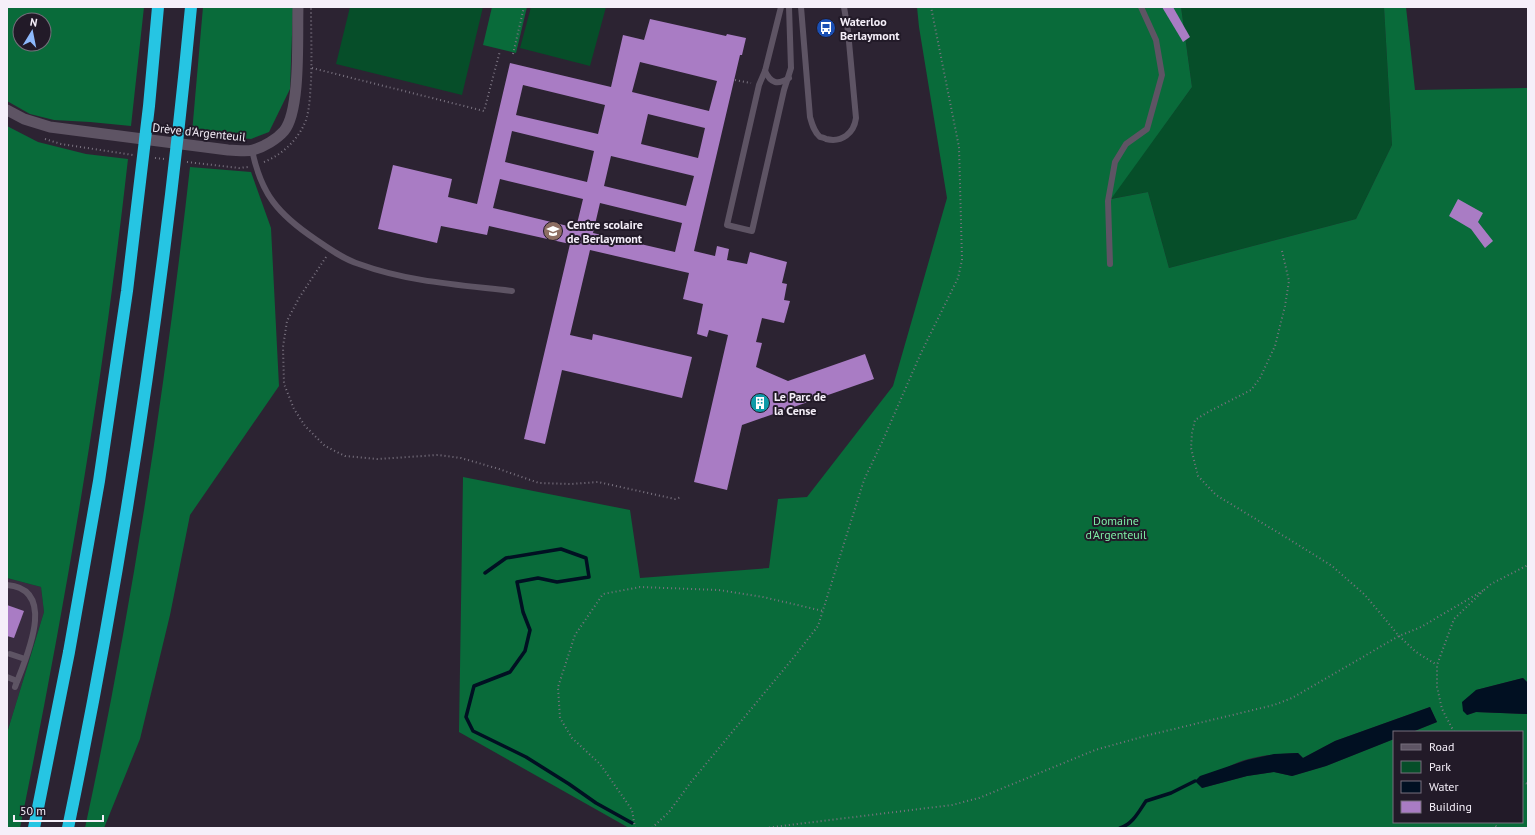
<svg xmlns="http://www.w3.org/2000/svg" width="1535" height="835" viewBox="0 0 1535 835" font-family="'PT Sans',sans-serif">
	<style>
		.built { fill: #392c40 }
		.green { fill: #064e29 }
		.forest { fill: #096b3a; fill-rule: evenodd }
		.water { fill: #011022 }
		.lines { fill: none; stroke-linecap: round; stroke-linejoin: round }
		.stream { stroke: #011022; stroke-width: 3.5 }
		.building { fill: #a97cc4; fill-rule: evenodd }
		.path { stroke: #7a7380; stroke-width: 2; stroke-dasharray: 1 3; stroke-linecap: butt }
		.service { stroke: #5e5464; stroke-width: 6 }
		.minor { stroke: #5e5464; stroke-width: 11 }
		.motorway { stroke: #26c5e3; stroke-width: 12 }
		.labels { text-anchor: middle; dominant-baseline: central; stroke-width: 4; stroke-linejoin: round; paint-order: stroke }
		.poi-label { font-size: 12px; font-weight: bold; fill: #f5eff9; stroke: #221a28; text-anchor: start }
		.street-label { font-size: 12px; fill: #f5eff9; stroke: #221a28 }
		.park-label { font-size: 12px; fill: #7eeda6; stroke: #221a28 }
	</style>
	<rect width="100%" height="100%" fill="#2c2332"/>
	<!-- built -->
	<polygon class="built" points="7,578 41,587 44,612 7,733"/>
	<!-- green -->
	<g class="green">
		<polygon points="350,7 483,7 462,95 336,64"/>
		<polygon points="531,7 606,7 590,66 520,48"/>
		<polygon points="1181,7 1384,7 1392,145 1356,219 1169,268 1148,192 1110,199 1192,87"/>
	</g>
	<!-- forest -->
	<g class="forest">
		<path d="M7 7H144L131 126 90 122 54 120 30 114 7 101ZM20 20H44V44H20Z"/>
		<polygon points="203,7 293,7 290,89 269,132 251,139 192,133"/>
		<polygon points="492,7 527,7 516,53 483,45"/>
		<path d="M917 7H1181L1192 87 1111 199 1148 192 1169 268 1356 219 1392 145 1384 7H1406L1415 90 1528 88V683L1523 678 1476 690 1467 715 1476 712 1527 714 1528 828H629L459 732 463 477 630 510 640 578 769 568 778 499 807 497 893 386 947 198 919 27ZM1430 707 1437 722 1412 732H1522V822H1394V739L1326 766 1292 776 1274 772 1247 776 1202 788C1209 782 1217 773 1226 768 1247 756 1274 754 1298 753L1303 758 1335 741Z"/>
		<path d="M7 126 38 142 86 154 128 159C103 384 65 607 20 828H7V733L44 612 41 587 7 578Z"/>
		<path d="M190 167 251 172 271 228 279 386 190 515 170 615 140 739 104 828H85C132 610 165 389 190 167Z"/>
	</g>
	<!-- water -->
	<g class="water">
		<polygon points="1523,678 1528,683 1528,716 1527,714 1476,712 1467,715 1463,711 1462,702 1476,690"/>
		<polygon points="1430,707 1437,722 1412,732 1394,732 1394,739 1326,766 1292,776 1274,772 1247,776 1202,788 1195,781 1200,776 1247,760 1274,754 1298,753 1303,758 1335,741"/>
	</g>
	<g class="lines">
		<!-- stream -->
		<g class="stream">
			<polyline points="485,573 506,558 561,549 586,558 589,577 557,582 538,578 517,582 523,612 530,630 525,651 510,672 474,686 466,717 473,731 526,757 569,784 596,803 632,823"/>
			<path d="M1120 828C1133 824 1139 811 1146 801L1171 793 1195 781"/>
		</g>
	</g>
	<!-- building -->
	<g class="building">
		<polygon points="1162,7 1173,7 1190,37 1183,42"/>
		<path d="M650 19 726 36 727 34 746 38 742 55H740L694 251 715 256 717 246 729 249 727 260 747 264 750 252 787 262 782 283 787 284 784 300 790 301 784 323 762 318 756 342 762 343 756 367 788 381 865 354 874 379 742 425 727 490 694 482 728 335 709 330 707 337 697 334 703 304 683 299 689 273 590 250 570 335 592 340 593 334 692 357 682 398 562 370 545 444 524 439 570 244 489 226 487 235 441 226 437 243 378 229 393 165 452 179 448 197 477 204 510 63 611 87 623 35 644 40ZM640 62 717 81 709 111 632 92ZM523 85 605 105 598 134 516 115ZM648 114 705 128 698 158 641 144ZM512 131 594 151 587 182 505 162ZM611 156 694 176 686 206 604 186ZM500 179 583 199 576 228 493 208ZM600 203 682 223 675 252 593 233Z"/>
		<polygon points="1458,199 1483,213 1478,222 1493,241 1485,248 1471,229 1449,216"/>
		<polygon points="7,605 24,611 14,638 7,636"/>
	</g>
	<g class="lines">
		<!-- path -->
		<g class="path">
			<polyline points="513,54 524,7"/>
			<polyline points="312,68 484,111 500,51"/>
			<polyline points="735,80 751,83"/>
			<polyline points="45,139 61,144 133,155"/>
			<polyline points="155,158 165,159"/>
			<polyline points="187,162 239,168 248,167"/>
			<path d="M264 162C282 155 299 139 306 120 310 107 310 94 311 81 312 56 311 32 311 7"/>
			<polyline points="1282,251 1289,281 1285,306 1275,346 1260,378 1251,390 1208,412 1195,420 1192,433 1191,448 1198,476 1216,495 1292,541 1332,566 1365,595 1399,636 1416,652 1437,665"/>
			<polyline points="326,257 299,298 287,321 283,347 284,384 294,409 305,426 325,446 345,456 377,459 438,455 461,458 499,469 539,483 571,484 598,482 675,499 682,497"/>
			<polyline points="1484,590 1491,584 1528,565"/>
			<polyline points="1454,732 1442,709 1437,687 1437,665 1454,619 1481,593"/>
			<polyline points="1522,782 1528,784"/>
			<polyline points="1494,822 1497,828"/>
			<polyline points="635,828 632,810 600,764 572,738 560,718 558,687 575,635 603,594 640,587 719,590 763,597 823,611"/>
			<polyline points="652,828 669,812 691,782 794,657 818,626 864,480 883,440 921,353 958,278 962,260 959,147 931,7"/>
			<polyline points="765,828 952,805 979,798 1095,750 1149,735 1274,705 1292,698 1399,636 1421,627 1484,590"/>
		</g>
		<!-- service -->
		<g class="service">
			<polyline points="781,7 765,71 759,85 727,225 752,231 784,90 791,68 789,7"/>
			<path d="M801 7 810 117C812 124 814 132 820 137 821 137 825 138 826 139 842 143 854 133 856 118L848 31 844 7"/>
			<path d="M765 71C771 84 778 85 789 78"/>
			<path d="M252 150C261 194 278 214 315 239 328 248 343 259 359 264 408 282 461 285 512 291"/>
			<polyline points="1110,264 1108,201 1115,162 1126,144 1147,129 1162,75 1156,40 1141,7"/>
			<path d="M7 585C59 589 25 660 15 687"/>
			<polyline points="10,654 25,659"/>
			<polyline points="7,677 17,681"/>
		</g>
		<!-- minor -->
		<path class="minor" d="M7 110 24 119 50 127 228 150C236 150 246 152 253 150 264 147 277 139 284 131 301 111 297 35 298 7"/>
		<!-- motorway -->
		<g class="motorway">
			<polyline points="34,828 69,652 99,481 127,291 149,106 158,7"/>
			<path d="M68 828C124 557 165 283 191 7"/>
		</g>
	</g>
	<!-- icons -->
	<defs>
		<symbol id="bus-disc" viewBox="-11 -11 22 22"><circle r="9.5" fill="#1a4fb4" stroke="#221a28"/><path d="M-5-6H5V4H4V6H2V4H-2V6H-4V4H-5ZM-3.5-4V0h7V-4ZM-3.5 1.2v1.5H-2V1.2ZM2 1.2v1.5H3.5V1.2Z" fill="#fff"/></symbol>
		<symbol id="school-disc" viewBox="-11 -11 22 22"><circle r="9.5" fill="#8d6e63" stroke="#221a28"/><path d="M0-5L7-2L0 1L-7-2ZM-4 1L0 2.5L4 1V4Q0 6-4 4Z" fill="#fff"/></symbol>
		<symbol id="building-disc" viewBox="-11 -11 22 22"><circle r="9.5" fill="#0f9aa8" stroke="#221a28"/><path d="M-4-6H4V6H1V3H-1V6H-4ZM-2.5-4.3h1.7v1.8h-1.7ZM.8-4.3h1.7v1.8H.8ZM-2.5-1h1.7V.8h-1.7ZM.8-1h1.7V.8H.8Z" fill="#fff"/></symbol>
	</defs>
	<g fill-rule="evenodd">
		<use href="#bus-disc" x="815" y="17" width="22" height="22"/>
		<use href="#school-disc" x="542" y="220" width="22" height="22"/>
		<use href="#building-disc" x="749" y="392" width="22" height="22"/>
	</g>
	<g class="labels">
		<!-- poi labels -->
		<g class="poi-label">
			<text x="840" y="21">Waterloo<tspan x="840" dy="14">Berlaymont</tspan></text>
			<text x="567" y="224">Centre scolaire<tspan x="567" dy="14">de Berlaymont</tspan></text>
			<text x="774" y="396">Le Parc de<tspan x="774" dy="14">la Cense</tspan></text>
		</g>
		<!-- street labels -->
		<g class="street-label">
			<text transform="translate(199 132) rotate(6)">Drève d'Argenteuil</text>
		</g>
		<!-- park labels -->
		<g class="park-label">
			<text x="1116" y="520">Domaine<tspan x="1116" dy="14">d'Argenteuil</tspan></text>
		</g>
	</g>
	<!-- border -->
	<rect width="1535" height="835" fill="none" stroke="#f5eff9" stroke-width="16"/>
	<!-- legend -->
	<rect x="1393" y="731" width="130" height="92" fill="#221a28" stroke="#766f7c"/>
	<rect x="1401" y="744" width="20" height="6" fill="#5e5464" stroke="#766f7c"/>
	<text x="1429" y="751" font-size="12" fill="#f5eff9">Road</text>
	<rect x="1401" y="761" width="20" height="12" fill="#064e29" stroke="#766f7c"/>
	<text x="1429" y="771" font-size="12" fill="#f5eff9">Park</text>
	<rect x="1401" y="781" width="20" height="12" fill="#011022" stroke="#766f7c"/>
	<text x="1429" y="791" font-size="12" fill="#f5eff9">Water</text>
	<rect x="1401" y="801" width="20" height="12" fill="#a97cc4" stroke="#766f7c"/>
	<text x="1429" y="811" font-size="12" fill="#f5eff9">Building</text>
	<!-- north arrow -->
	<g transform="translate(32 32) rotate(10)"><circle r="19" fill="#221a28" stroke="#766f7c"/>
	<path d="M0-3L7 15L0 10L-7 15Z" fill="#8db9fc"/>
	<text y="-6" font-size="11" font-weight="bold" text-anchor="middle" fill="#f5eff9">N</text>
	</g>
	<!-- scale -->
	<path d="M14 815v6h89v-6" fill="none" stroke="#f5eff9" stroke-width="2"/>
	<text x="20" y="815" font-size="12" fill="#f5eff9" stroke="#221a28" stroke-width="3" paint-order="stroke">50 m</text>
</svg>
